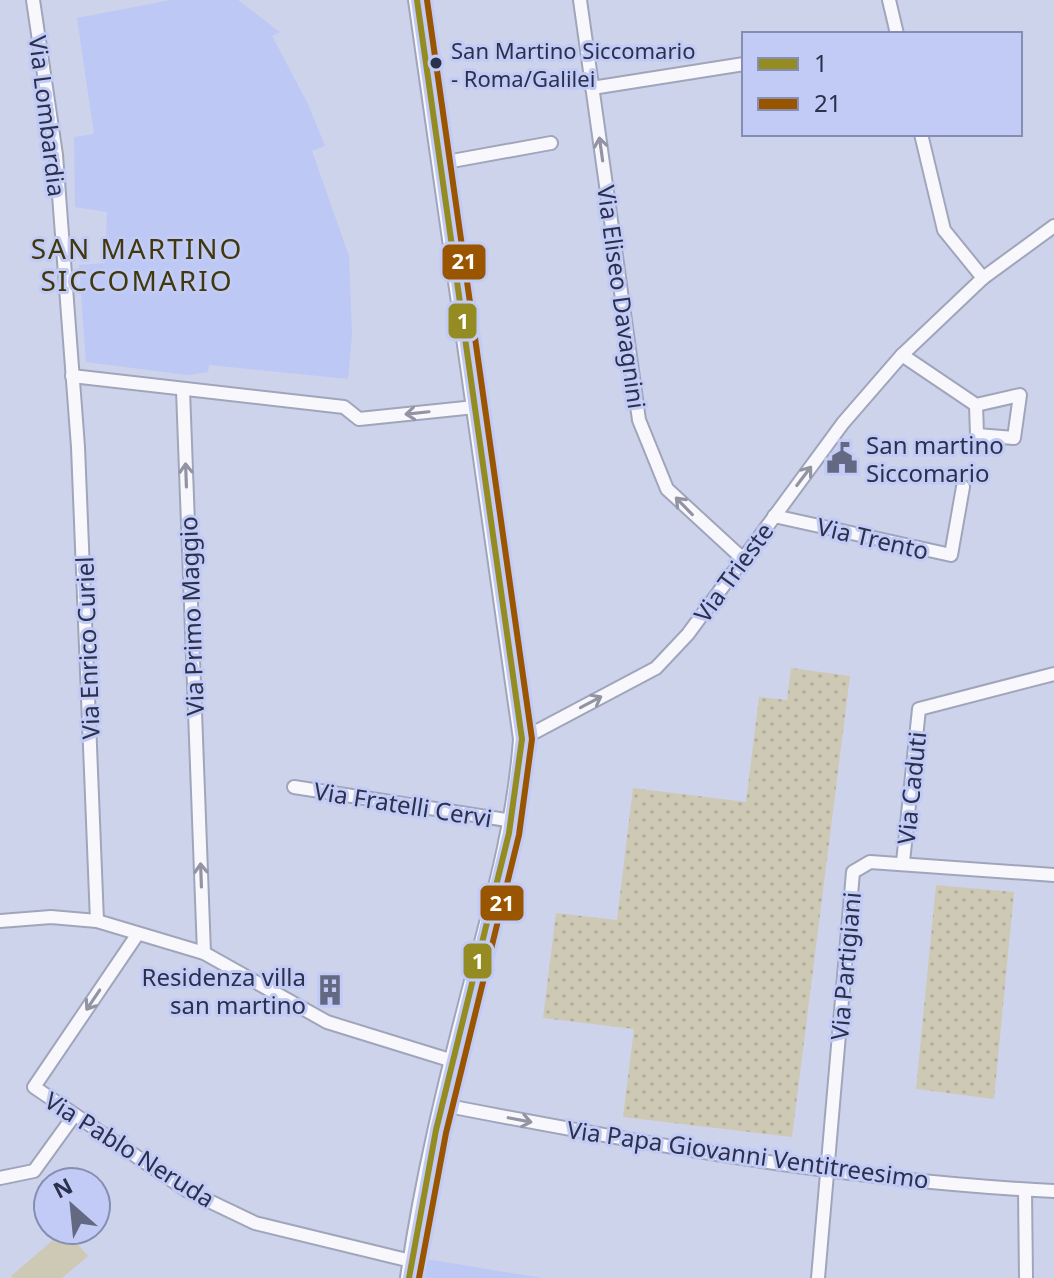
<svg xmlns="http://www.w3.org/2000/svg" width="1054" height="1278" viewBox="0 0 1054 1278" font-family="'Noto Sans',sans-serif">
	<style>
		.built { fill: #bec8f4 }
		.green { fill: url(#green-dots) }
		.pitch { fill: #cec9b5 }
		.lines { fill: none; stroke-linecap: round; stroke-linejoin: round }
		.street-casing { stroke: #a0a5bb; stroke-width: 16 }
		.secondary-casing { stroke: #a0a5bb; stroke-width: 20 }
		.street { stroke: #f8f8fc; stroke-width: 12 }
		.secondary { stroke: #f8f8fc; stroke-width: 16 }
		.bus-1-casing { stroke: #c1cbf6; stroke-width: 12 }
		.bus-2-casing { stroke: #c1cbf6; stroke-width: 12 }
		.bus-1 { stroke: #948c22; stroke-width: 6 }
		.bus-2 { stroke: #950; stroke-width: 6 }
		.oneway { stroke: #9294a4 }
		.bus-dot { fill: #2b304c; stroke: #c1cbf6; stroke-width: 3 }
		.labels { text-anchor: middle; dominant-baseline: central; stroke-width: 6; stroke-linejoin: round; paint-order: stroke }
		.bus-label { font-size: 22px; fill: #2b304c; stroke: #c1cbf6; text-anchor: start }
		.street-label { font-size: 24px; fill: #2b304c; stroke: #c1cbf6 }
		.poi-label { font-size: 24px; fill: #2b304c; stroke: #c1cbf6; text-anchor: start }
		.quarter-label { font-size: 28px; letter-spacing: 2px; fill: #42380e; stroke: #c1cbf6 }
		.line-badge { stroke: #c1cbf6; stroke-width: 3 }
		.badge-label { font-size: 22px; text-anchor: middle; font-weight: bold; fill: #fff }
	</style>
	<defs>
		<pattern id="green-dots" width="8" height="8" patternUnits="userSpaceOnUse" patternTransform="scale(2)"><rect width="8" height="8" fill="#cec9b5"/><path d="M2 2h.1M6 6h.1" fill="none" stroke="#b1ad9d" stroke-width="1.8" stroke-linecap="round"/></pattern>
	</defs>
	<rect width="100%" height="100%" fill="#cdd3ea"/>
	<!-- built -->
	<g class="built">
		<polygon points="171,0 238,0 280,32 272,36 308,104 325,146 312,151 349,256 352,334 348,379 209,365 208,372 187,375 86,362 79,265 105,263 107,212 75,207 74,137 94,134 77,18"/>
		<polygon points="420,1258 542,1278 417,1278"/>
	</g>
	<!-- green -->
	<g class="green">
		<polygon points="791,668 850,676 792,1137 623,1117 634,1029 543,1018 556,913 617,920 633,788 746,802 759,697 787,700"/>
		<polygon points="936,885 1014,892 994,1099 916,1089"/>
	</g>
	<!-- pitch -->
	<polygon class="pitch" points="65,1230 88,1256 62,1278 13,1278 11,1276"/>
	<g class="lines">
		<defs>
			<g id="street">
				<polyline points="33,0 56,155 78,447 97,921"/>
				<polyline points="580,0 639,420 667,489 742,558"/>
				<polyline points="889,0 897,34"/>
				<polyline points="592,88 744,64"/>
				<polyline points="921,134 944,230 983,278"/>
				<polyline points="441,163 551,143"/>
				<polyline points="902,355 976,405"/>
				<polyline points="72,376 344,407 359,419 475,407"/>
				<polyline points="183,390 204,953"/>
				<polygon points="1020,395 1014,438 977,435 976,405"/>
				<polyline points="774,516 951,555 963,487"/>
				<polyline points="522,739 656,668 688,634 843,423 902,355 983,278 1054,226"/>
				<polyline points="294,787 513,821"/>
				<polyline points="903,862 919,709 1054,674"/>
				<polyline points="0,921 51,917 97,921 204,953 327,1022 453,1061"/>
				<polyline points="137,935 34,1087 186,1190 255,1223 411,1261"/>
				<path d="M443 1105C644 1144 849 1181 1054 1191"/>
				<polyline points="0,1178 34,1171 73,1117"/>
				<polyline points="1025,1190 1026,1278"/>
				<polyline points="818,1278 853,872 870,862 1054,875"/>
			</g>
			<path id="secondary" d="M409 1278C423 1179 447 1081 472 985 493 903 516 824 522 739L417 0"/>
		</defs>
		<!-- street casing -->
		<use href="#street" class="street-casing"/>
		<!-- secondary casing -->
		<use href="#secondary" class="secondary-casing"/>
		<!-- street -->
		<use href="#street" class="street"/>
		<!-- secondary -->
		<use href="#secondary" class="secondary"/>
		<defs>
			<polyline id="bus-1" points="409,1278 436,1130 509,833 522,739 417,0"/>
			<polyline id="bus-2" points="419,1278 446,1133 519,835 532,739 427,0"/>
		</defs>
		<!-- bus-1 casing -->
		<use href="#bus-1" class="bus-1-casing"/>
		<!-- bus-2 casing -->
		<use href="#bus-2" class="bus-2-casing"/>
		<!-- bus-1 -->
		<use href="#bus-1" class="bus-1"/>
		<!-- bus-2 -->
		<use href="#bus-2" class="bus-2"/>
	</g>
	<!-- one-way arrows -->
	<defs><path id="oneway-shaft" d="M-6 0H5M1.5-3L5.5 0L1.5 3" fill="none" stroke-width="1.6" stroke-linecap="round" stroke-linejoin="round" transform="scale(2)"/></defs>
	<g class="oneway">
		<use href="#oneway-shaft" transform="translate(601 149) rotate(-98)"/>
		<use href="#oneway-shaft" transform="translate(417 413) rotate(174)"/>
		<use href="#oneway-shaft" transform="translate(186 475) rotate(-92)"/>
		<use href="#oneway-shaft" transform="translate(804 476) rotate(-53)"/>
		<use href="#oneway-shaft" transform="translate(684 506) rotate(-134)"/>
		<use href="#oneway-shaft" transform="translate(591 702) rotate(-28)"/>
		<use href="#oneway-shaft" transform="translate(201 875) rotate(-92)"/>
		<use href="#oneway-shaft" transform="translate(93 1000) rotate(124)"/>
		<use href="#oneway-shaft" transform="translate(520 1120) rotate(11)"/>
	</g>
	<!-- icons -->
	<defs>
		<symbol id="civic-bare" viewBox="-9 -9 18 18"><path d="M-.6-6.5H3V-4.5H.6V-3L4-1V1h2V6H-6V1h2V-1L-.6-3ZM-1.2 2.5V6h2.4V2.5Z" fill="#646983" stroke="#c1cbf6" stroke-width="2.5" paint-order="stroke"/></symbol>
		<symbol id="building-bare" viewBox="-9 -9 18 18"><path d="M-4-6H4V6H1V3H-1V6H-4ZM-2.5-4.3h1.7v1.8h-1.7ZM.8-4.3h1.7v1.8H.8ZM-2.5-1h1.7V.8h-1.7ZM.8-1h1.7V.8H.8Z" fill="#646983" stroke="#c1cbf6" stroke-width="2.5" paint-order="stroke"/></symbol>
	</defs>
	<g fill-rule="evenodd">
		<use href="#civic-bare" x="820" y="436" width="44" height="44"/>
		<use href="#building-bare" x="308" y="968" width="44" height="44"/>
	</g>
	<!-- markers -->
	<circle class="bus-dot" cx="436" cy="63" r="7"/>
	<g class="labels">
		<!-- bus labels -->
		<g class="bus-label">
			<text x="451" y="50">San Martino Siccomario<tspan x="451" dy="28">- Roma/Galilei</tspan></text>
		</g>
		<!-- street labels -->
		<g class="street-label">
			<text transform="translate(48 116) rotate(83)">Via Lombardia</text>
			<text transform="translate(622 297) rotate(82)">Via Eliseo Davagnini</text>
			<text transform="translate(873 538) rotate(13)">Via Trento</text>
			<text transform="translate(733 572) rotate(-54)">Via Trieste</text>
			<text transform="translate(191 616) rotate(-92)">Via Primo Maggio</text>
			<text transform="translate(87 648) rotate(-92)">Via Enrico Curiel</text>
			<text transform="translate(911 788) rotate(-84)">Via Caduti</text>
			<text transform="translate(403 804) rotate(9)">Via Fratelli Cervi</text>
			<text transform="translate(845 966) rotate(-85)">Via Partigiani</text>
			<text transform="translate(130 1149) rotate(32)">Via Pablo Neruda</text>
			<text transform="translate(748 1154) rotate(8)">Via Papa Giovanni Ventitreesimo</text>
		</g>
		<!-- poi labels -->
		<g class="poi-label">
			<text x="866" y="444">San martino<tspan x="866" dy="28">Siccomario</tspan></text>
			<text x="306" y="976" text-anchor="end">Residenza villa<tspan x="306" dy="28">san martino</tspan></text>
		</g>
		<!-- quarter labels -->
		<g class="quarter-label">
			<text x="137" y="248">SAN MARTINO<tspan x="137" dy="32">SICCOMARIO</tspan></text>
		</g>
	</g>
	<g class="line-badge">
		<rect x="441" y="243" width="46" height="38" rx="8" fill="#950"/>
		<rect x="447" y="302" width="31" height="38" rx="8" fill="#948c22"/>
		<rect x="479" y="884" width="46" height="38" rx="8" fill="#950"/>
		<rect x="462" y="942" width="31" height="38" rx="8" fill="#948c22"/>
	</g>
	<g class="badge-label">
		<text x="464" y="269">21</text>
		<text x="463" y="329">1</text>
		<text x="502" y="911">21</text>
		<text x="478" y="969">1</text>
	</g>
	<!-- legend -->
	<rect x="742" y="32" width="280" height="104" fill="#c1cbf6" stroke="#858db2" stroke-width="2"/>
	<rect x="758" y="58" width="40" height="12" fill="#948c22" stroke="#858db2" stroke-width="2"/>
	<text x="814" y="72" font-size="24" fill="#2b304c">1</text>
	<rect x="758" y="98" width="40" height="12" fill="#995500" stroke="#858db2" stroke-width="2"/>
	<text x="814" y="112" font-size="24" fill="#2b304c">21</text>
	<!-- north arrow -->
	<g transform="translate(72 1206) rotate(333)"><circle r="38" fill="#c1cbf6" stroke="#858db2" stroke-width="2"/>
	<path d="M0-6L14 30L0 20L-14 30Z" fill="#646983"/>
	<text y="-12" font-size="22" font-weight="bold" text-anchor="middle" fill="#2b304c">N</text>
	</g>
</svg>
